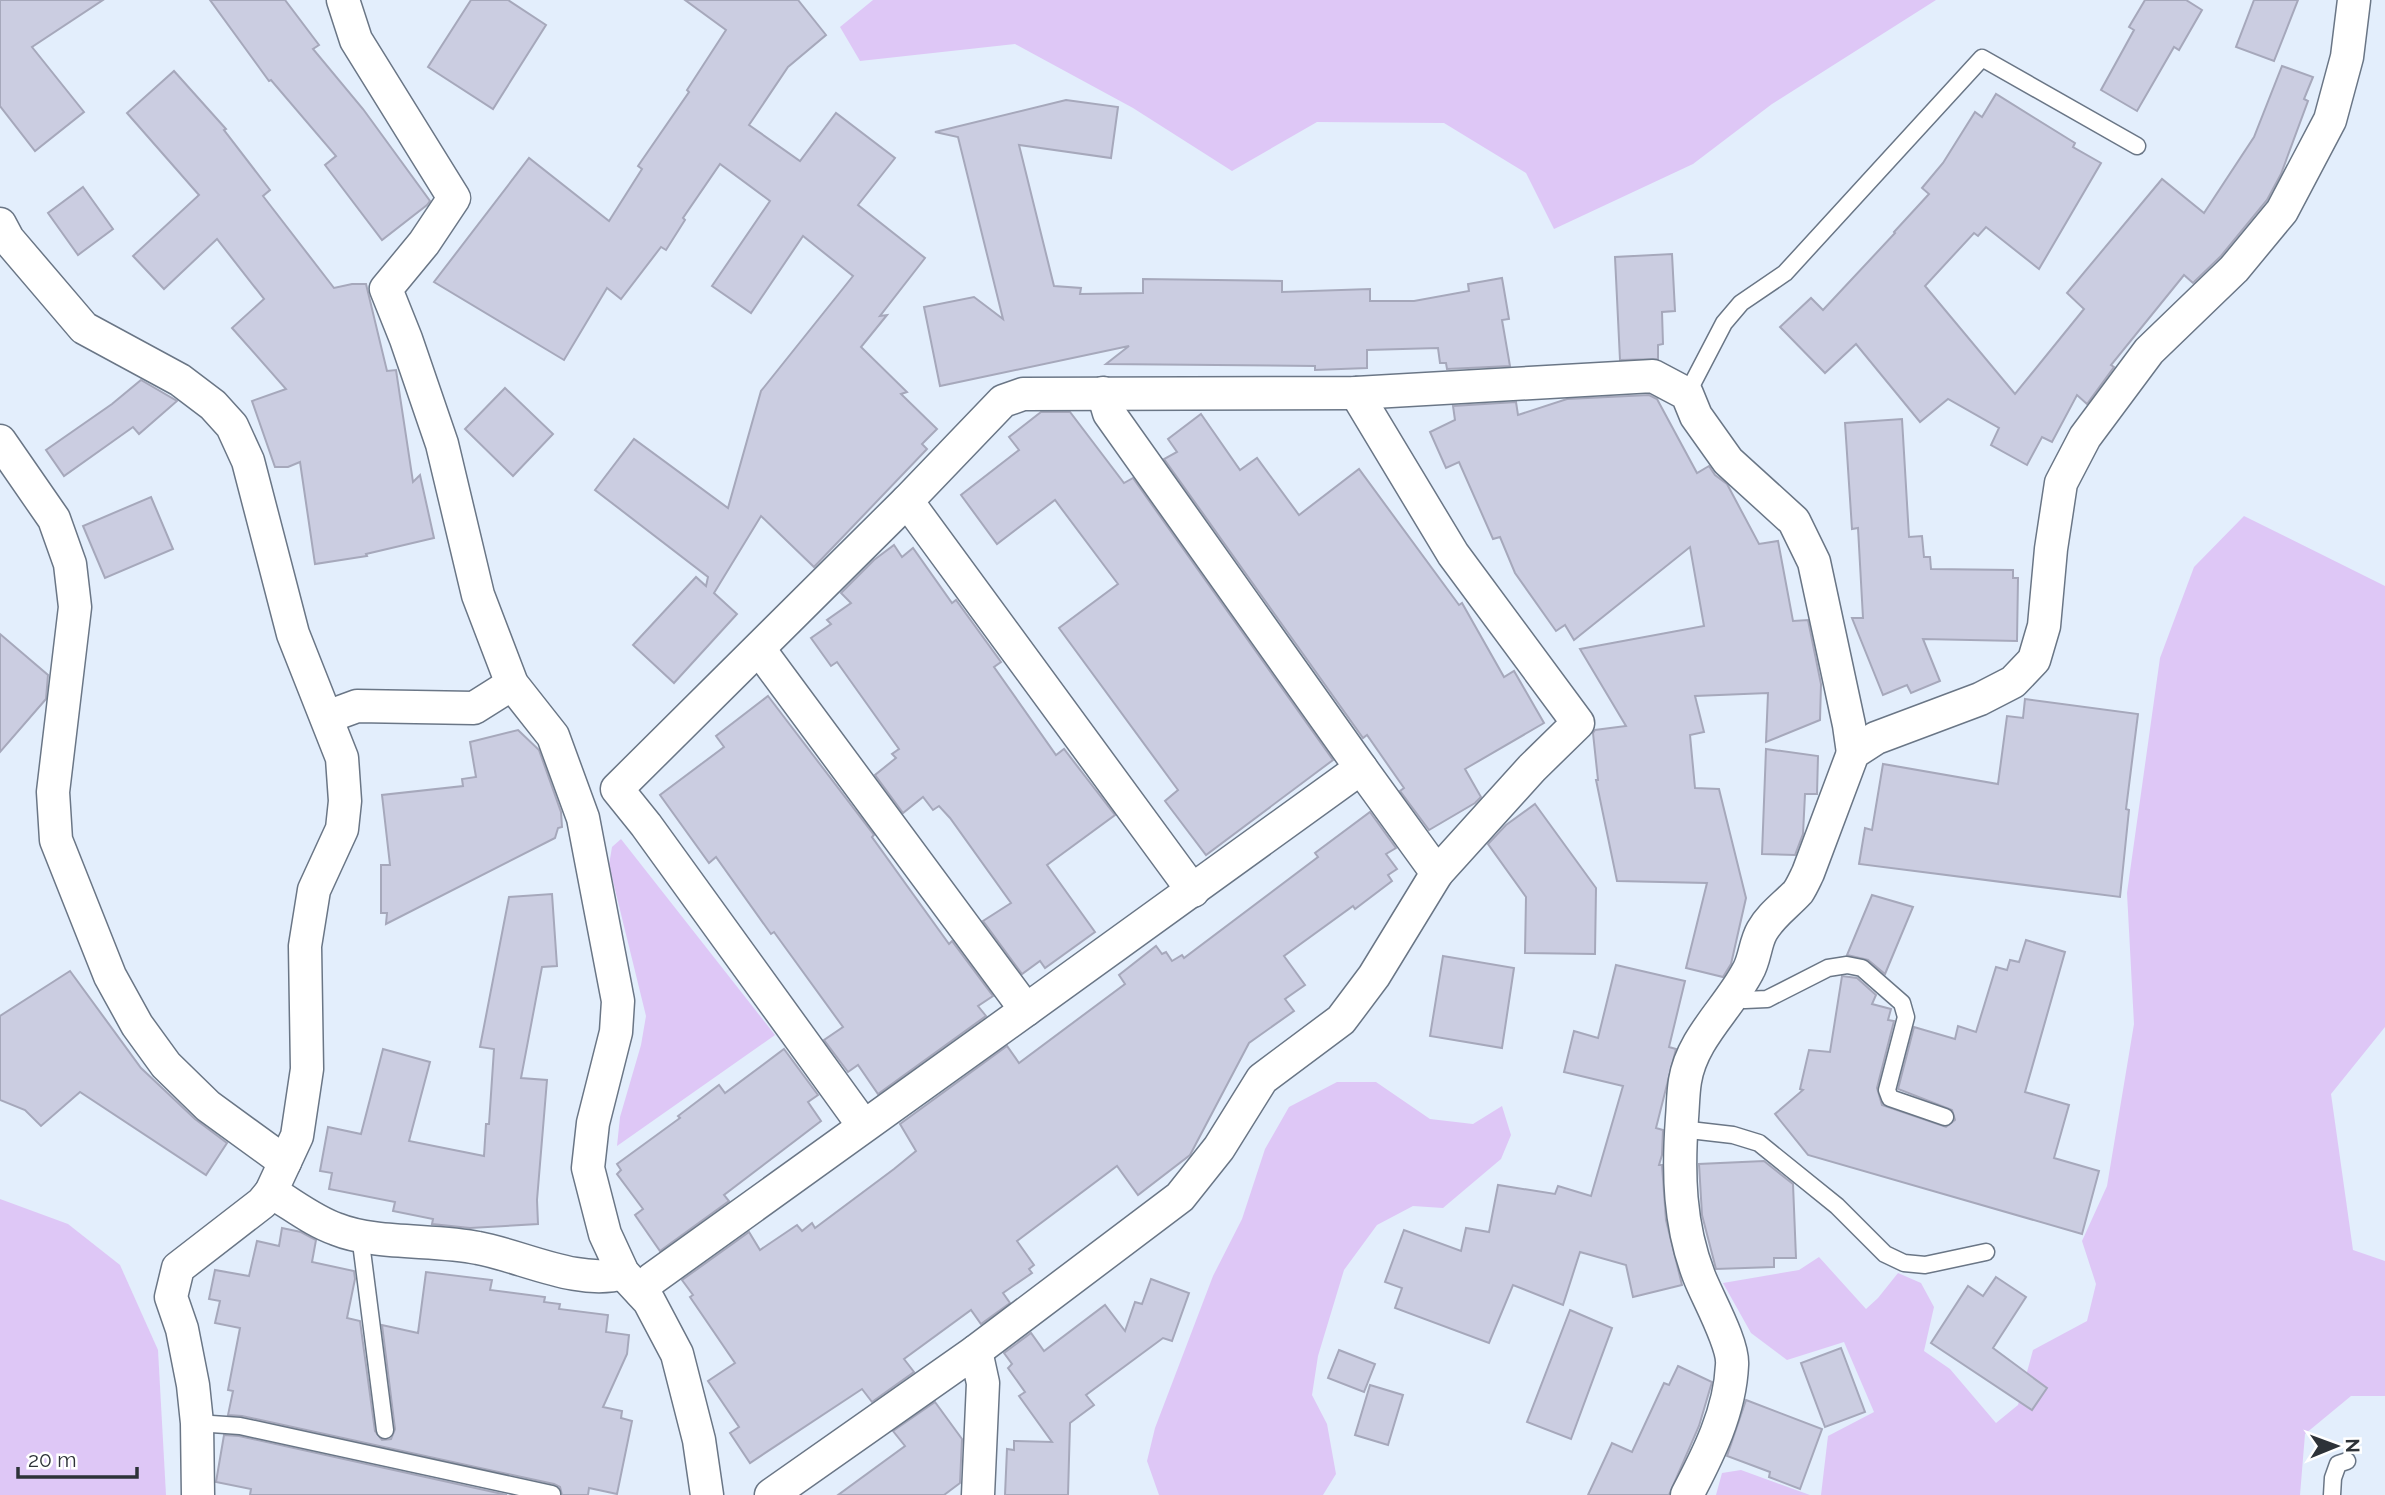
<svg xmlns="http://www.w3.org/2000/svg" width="2385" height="1495" viewBox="0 0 2385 1495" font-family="Raleway,sans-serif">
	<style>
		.green { fill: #dec7f6 }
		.building { fill: #cbcde1; stroke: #a6a8bb; stroke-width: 2 }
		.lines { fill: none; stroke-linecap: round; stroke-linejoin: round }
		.lane-casing { stroke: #6a7686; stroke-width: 19 }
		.street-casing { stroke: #6a7686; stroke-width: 35 }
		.lane { stroke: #fff; stroke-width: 16 }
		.street { stroke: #fff; stroke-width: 32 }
	</style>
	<rect width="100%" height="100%" fill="#e3eefc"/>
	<!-- green -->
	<g class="green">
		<polygon points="873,0 1936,0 1772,104 1693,164 1554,229 1526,173 1444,123 1317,122 1232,171 1133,108 1015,44 860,61 840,27"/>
		<polygon points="2244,516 2385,586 2385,1027 2331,1094 2353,1250 2385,1261 2385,1396 2351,1396 2305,1434 2300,1495 1821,1495 1828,1436 1874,1412 1844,1342 1787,1360 1751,1333 1723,1283 1799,1270 1819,1257 1866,1309 1878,1298 1898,1273 1921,1283 1934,1307 1924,1351 1950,1369 1996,1423 2018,1405 2033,1350 2087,1321 2096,1284 2082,1241 2107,1186 2134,1024 2127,893 2160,658 2194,567"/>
		<polygon points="621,839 775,1035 617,1146 620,1117 641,1045 646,1016 609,865 612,847"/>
		<polygon points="1337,1082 1376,1082 1430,1119 1473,1124 1502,1106 1511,1135 1501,1159 1443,1208 1413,1206 1377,1225 1344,1270 1318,1356 1312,1395 1327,1424 1336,1474 1323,1495 1159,1495 1147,1461 1155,1428 1213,1276 1242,1219 1265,1149 1289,1107"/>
		<polygon points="0,1199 68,1224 120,1265 158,1350 166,1495 0,1495"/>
		<polygon points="1741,1470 1810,1495 1716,1495 1722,1473"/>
	</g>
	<!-- building -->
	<g class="building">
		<polygon points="0,0 103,0 32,47 84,112 35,151 0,106"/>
		<polygon points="210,0 285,0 319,45 313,49 363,109 430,201 427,205 382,240 325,165 336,156 271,80 269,81"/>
		<polygon points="471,0 508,0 546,25 493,109 428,67"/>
		<polygon points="685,0 798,0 826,35 788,67 749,125 800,161 836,113 895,158 858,205 925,258 880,316 887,315 861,347 907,392 901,394 937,429 922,444 927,449 814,567 761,516 714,593 737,614 674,683 633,645 696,577 706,586 708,577 595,490 634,439 728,508 761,391 853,276 803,236 751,313 712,286 770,201 720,164 683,218 685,220 666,250 661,247 621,299 607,288 564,360 434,282 529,158 609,221 642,169 638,166 689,92 687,90 726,30"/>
		<polygon points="2145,0 2186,0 2202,10 2179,50 2174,47 2137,111 2101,90 2134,30 2129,27"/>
		<polygon points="2254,0 2298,0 2274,61 2236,47"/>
		<polygon points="2282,66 2313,77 2304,99 2308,101 2281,174 2267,200 2221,256 2193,283 2184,275 2111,365 2114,367 2087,404 2077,395 2052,442 2042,437 2027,465 1991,445 1999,428 1948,399 1920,422 1856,344 1825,373 1780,327 1811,298 1823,310 1895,233 1894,232 1929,194 1922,188 1943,163 1975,112 1982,117 1996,94 2075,143 2073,147 2101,163 2039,269 1986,227 1978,236 1974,233 1925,286 2015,394 2084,309 2067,293 2162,179 2204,213 2254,137"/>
		<polygon points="174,71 226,129 224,130 270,190 263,196 334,288 352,284 366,284 387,371 396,370 413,482 420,475 434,538 366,554 367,556 315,564 300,462 288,467 275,467 252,401 286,389 232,328 264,299 217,239 164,289 133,256 199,195 127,113"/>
		<polygon points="1066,100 1118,107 1111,158 1019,145 1054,286 1081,288 1080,294 1143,293 1143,279 1282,281 1282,292 1370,289 1370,301 1414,301 1469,291 1468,284 1502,278 1509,319 1502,320 1510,366 1447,369 1446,363 1440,363 1438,348 1367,350 1367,368 1315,370 1315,366 1106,364 1129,346 940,386 924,307 974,297 1003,319 958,137 935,132"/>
		<polygon points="83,187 113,229 78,255 48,213"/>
		<polygon points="1672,254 1675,311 1662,312 1663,344 1658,345 1658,359 1620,360 1615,257"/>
		<polygon points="141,380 177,401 139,434 133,427 64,476 46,450 112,404"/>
		<polygon points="505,388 553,434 513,476 465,429"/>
		<polygon points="1649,395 1657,399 1697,473 1709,466 1715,475 1727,484 1759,544 1778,541 1793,621 1808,620 1821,684 1820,720 1766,742 1768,693 1695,696 1704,732 1690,735 1695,788 1719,789 1746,898 1731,964 1723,977 1686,968 1707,883 1617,881 1596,780 1598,780 1593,733 1595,730 1626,726 1580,649 1704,626 1690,547 1574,640 1565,625 1556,631 1515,573 1500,537 1493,539 1459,462 1446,468 1430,432 1455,420 1453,406 1516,402 1518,415 1567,399"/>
		<polygon points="1041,412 1070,412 1124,483 1133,478 1333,760 1206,855 1165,801 1178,790 1059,628 1118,584 1055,500 997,544 961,495 1019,450 1009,437"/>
		<polygon points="1201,414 1240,470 1257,458 1299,515 1359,469 1459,605 1462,603 1504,677 1514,671 1544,723 1465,769 1481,797 1475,803 1429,830 1400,791 1404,788 1367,735 1363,738 1164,459 1177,452 1168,439"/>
		<polygon points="1902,419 1909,537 1922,536 1924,557 1930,557 1931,569 2013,570 2013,578 2018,578 2017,641 1923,639 1940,681 1911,693 1907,685 1883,695 1852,618 1863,618 1858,528 1852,529 1845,423"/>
		<polygon points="151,497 173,549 105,578 83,526"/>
		<polygon points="894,545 902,557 913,548 952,603 956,600 1001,662 994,667 1056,755 1064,749 1115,815 1047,865 1095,932 1045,968 1040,961 1022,974 983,921 1011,903 950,818 939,806 933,810 923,797 903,813 875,775 896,758 892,754 899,749 837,662 831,666 811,638 831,624 827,620 851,603 841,593 874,560"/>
		<polygon points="0,634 48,675 46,699 0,752"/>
		<polygon points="768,696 874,835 872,837 949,944 952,941 993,996 978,1006 986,1016 878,1094 858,1065 848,1072 824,1040 843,1027 774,932 771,934 716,857 709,863 660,795 724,747 716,736"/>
		<polygon points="2025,699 2138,714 2126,809 2129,810 2120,897 1859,864 1865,828 1872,830 1883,764 1998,784 2007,716 2023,718"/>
		<polygon points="518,730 539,750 561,812 562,827 558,828 555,838 386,924 387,913 381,913 381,865 390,865 382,795 463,786 462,779 476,777 470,742"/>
		<polygon points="1766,749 1818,756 1817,794 1805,794 1803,834 1795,855 1762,854"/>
		<polygon points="1535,804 1596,888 1595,954 1525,953 1526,897 1488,844 1506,825"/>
		<polygon points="1370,812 1396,848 1386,854 1397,869 1388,875 1392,881 1355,909 1353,906 1284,956 1305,985 1285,999 1294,1011 1249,1043 1190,1155 1138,1195 1117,1166 1017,1241 1034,1265 1029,1269 1032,1273 1003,1293 1010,1303 981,1324 971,1310 904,1359 914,1372 872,1402 862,1389 750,1463 730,1433 739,1427 708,1381 735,1363 690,1297 693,1295 682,1280 749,1232 760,1250 797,1225 802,1231 812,1223 815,1228 894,1169 916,1151 900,1124 1007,1046 1019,1063 1125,984 1119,975 1156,946 1162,954 1166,952 1172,961 1182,955 1184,958 1318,857 1315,853"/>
		<polygon points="552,894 557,966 542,967 521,1078 547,1080 537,1200 538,1224 470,1228 432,1224 433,1219 393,1211 395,1202 329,1189 332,1173 320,1171 328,1127 361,1134 383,1049 430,1062 409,1141 484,1156 486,1124 489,1124 494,1049 480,1047 509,897"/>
		<polygon points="1872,895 1913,907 1885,974 1868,960 1847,955"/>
		<polygon points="2026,940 2065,952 2025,1092 2069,1105 2054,1158 2099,1171 2082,1234 1808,1155 1775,1114 1803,1090 1800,1089 1809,1050 1830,1052 1842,976 1857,978 1876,995 1872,1004 1891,1009 1888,1020 1894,1021 1877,1088 1882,1105 1946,1127 1955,1120 1952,1110 1898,1089 1914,1027 1955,1039 1958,1026 1976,1032 1996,967 2007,970 2010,960 2019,962"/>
		<polygon points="1443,956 1514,968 1502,1048 1430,1036"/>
		<polygon points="1616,965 1685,981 1669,1047 1676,1049 1656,1128 1663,1130 1662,1155 1659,1165 1662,1165 1666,1220 1682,1285 1633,1297 1626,1265 1580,1252 1563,1305 1513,1285 1489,1343 1395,1308 1402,1288 1385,1282 1404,1230 1461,1251 1466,1228 1489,1232 1498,1185 1555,1194 1558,1186 1591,1196 1623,1086 1564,1072 1574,1031 1598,1038"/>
		<polygon points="70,971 141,1068 195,1119 227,1143 206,1175 80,1092 41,1126 25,1110 0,1100 0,1016"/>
		<polygon points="784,1049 818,1095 808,1102 821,1121 724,1195 729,1201 660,1251 635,1215 643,1209 617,1174 621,1170 617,1164 680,1118 678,1116 719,1085 725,1093"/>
		<polygon points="1764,1161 1793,1184 1796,1258 1774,1258 1774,1267 1716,1269 1702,1215 1699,1164"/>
		<polygon points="282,1228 301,1232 316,1240 312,1262 354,1271 355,1279 347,1318 360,1321 375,1431 382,1440 391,1439 395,1429 382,1325 418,1333 426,1272 492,1280 490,1290 545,1297 544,1302 560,1304 559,1309 608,1315 606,1332 629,1335 627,1354 603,1407 622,1411 621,1418 632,1421 617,1494 589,1488 588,1495 562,1495 560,1487 554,1484 242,1416 228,1415 233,1391 228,1390 240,1328 215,1323 220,1301 209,1299 215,1270 249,1276 257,1241 279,1246"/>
		<polygon points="1996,1277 2026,1297 1993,1348 2047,1388 2032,1410 1931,1343 1968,1286 1983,1296"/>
		<polygon points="1151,1279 1189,1293 1172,1341 1163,1338 1086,1395 1094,1405 1070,1423 1068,1495 1005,1495 1007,1449 1014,1450 1014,1441 1052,1442 1019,1396 1025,1392 1008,1368 1012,1364 1004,1353 1031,1333 1044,1351 1105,1305 1125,1331 1135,1302 1142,1304"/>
		<polygon points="1570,1310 1612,1328 1571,1439 1527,1422"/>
		<polygon points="1841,1348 1865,1412 1825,1427 1801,1363"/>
		<polygon points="1339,1350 1375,1364 1364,1392 1328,1378"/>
		<polygon points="1678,1366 1712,1382 1699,1426 1669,1495 1588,1495 1612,1443 1632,1452 1664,1383 1669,1385"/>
		<polygon points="1370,1385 1403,1395 1388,1445 1355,1435"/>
		<polygon points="1746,1400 1822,1429 1800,1489 1769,1477 1770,1472 1727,1456"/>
		<polygon points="935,1402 962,1439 960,1483 944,1495 838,1495 905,1446 893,1431"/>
		<polygon points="224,1435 239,1436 507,1495 250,1495 251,1489 216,1482"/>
	</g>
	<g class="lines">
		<defs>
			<g id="lane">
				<polyline points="1687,394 1724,323 1741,303 1785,273 1982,58 2137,146"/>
				<polyline points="1733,997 1745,1000 1767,999 1828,968 1847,965 1862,968 1902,1003 1906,1017 1887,1090 1890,1098 1945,1117"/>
				<polyline points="1681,1129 1733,1135 1759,1143 1837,1206 1885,1254 1904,1263 1925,1265 1986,1252"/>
				<polyline points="360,1235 385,1430"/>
				<polyline points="197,1423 240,1426 552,1494"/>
				<polyline points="2332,1495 2333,1478 2338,1464 2347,1461"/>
			</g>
			<g id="street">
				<polyline points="343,0 356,40 454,198 424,243 386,289 406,339 442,444 478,595 512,684 553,736 583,818 618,1001 616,1032 593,1123 588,1168 605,1234 623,1273 649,1301 677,1354 699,1440 707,1495"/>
				<polyline points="0,224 8,239 84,328 180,380 213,405 232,426 248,461 293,634 342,758 345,801 342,829 314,890 305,946 307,1069 297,1136 271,1192 262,1203 178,1268 171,1297 182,1329 193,1385 197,1423 198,1495"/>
				<polyline points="1356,393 1453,554 1578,723 1532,768 1437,873 1361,768"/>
				<polyline points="0,441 54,519 70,564 75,607 53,792 56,840 110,976 137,1025 166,1065 208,1106 285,1162"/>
				<polyline points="907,501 1003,401 1023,394 1356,393 1653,376 1687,394 1696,416 1728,461 1794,521 1814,562 1849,725 1853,753"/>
				<polyline points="327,717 357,706 474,708 512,684"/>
				<polyline points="1026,1010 1361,768 1109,413 1103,393"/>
				<polyline points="863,1125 646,825 617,789 907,501 1193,891"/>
				<path d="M271 1192C292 1204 313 1221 336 1229 375 1245 436 1239 478 1248 522 1256 579 1286 623 1273"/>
				<polyline points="641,1292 652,1279 1026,1010 759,649"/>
				<polyline points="976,1351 1180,1197 1219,1148 1262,1079 1341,1020 1374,976 1437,873"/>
				<polyline points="771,1495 976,1351 983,1383 978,1495"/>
				<path d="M1687 1495C1708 1455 1730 1412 1732 1365 1734 1344 1707 1297 1699 1276 1679 1224 1678 1173 1682 1118 1683 1106 1683 1093 1685 1081 1692 1038 1728 1009 1748 971 1755 959 1755 943 1762 931 1771 915 1786 905 1798 892 1802 886 1805 879 1808 873L1853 753 1876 738 1980 699 2013 682 2034 660 2044 626 2051 549 2061 483 2085 437 2149 351 2234 269 2282 211 2330 120 2347 57 2354 0"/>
			</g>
		</defs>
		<!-- lane casing -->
		<use href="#lane" class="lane-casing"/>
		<!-- street casing -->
		<use href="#street" class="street-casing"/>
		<!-- lane -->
		<use href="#lane" class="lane"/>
		<!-- street -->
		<use href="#street" class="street"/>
	</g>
	<!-- north arrow -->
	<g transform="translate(2336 1446) rotate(89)" stroke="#ffffff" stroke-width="5" paint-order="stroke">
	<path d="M0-5L12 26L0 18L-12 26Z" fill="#2d3238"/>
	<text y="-10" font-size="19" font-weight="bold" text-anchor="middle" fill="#2d3238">N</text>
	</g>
	<!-- scale -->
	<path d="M18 1467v10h119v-10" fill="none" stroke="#2d3238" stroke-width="3.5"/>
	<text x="28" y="1467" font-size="21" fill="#2d3238" stroke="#ffffff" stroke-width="5" paint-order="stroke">20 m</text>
</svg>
